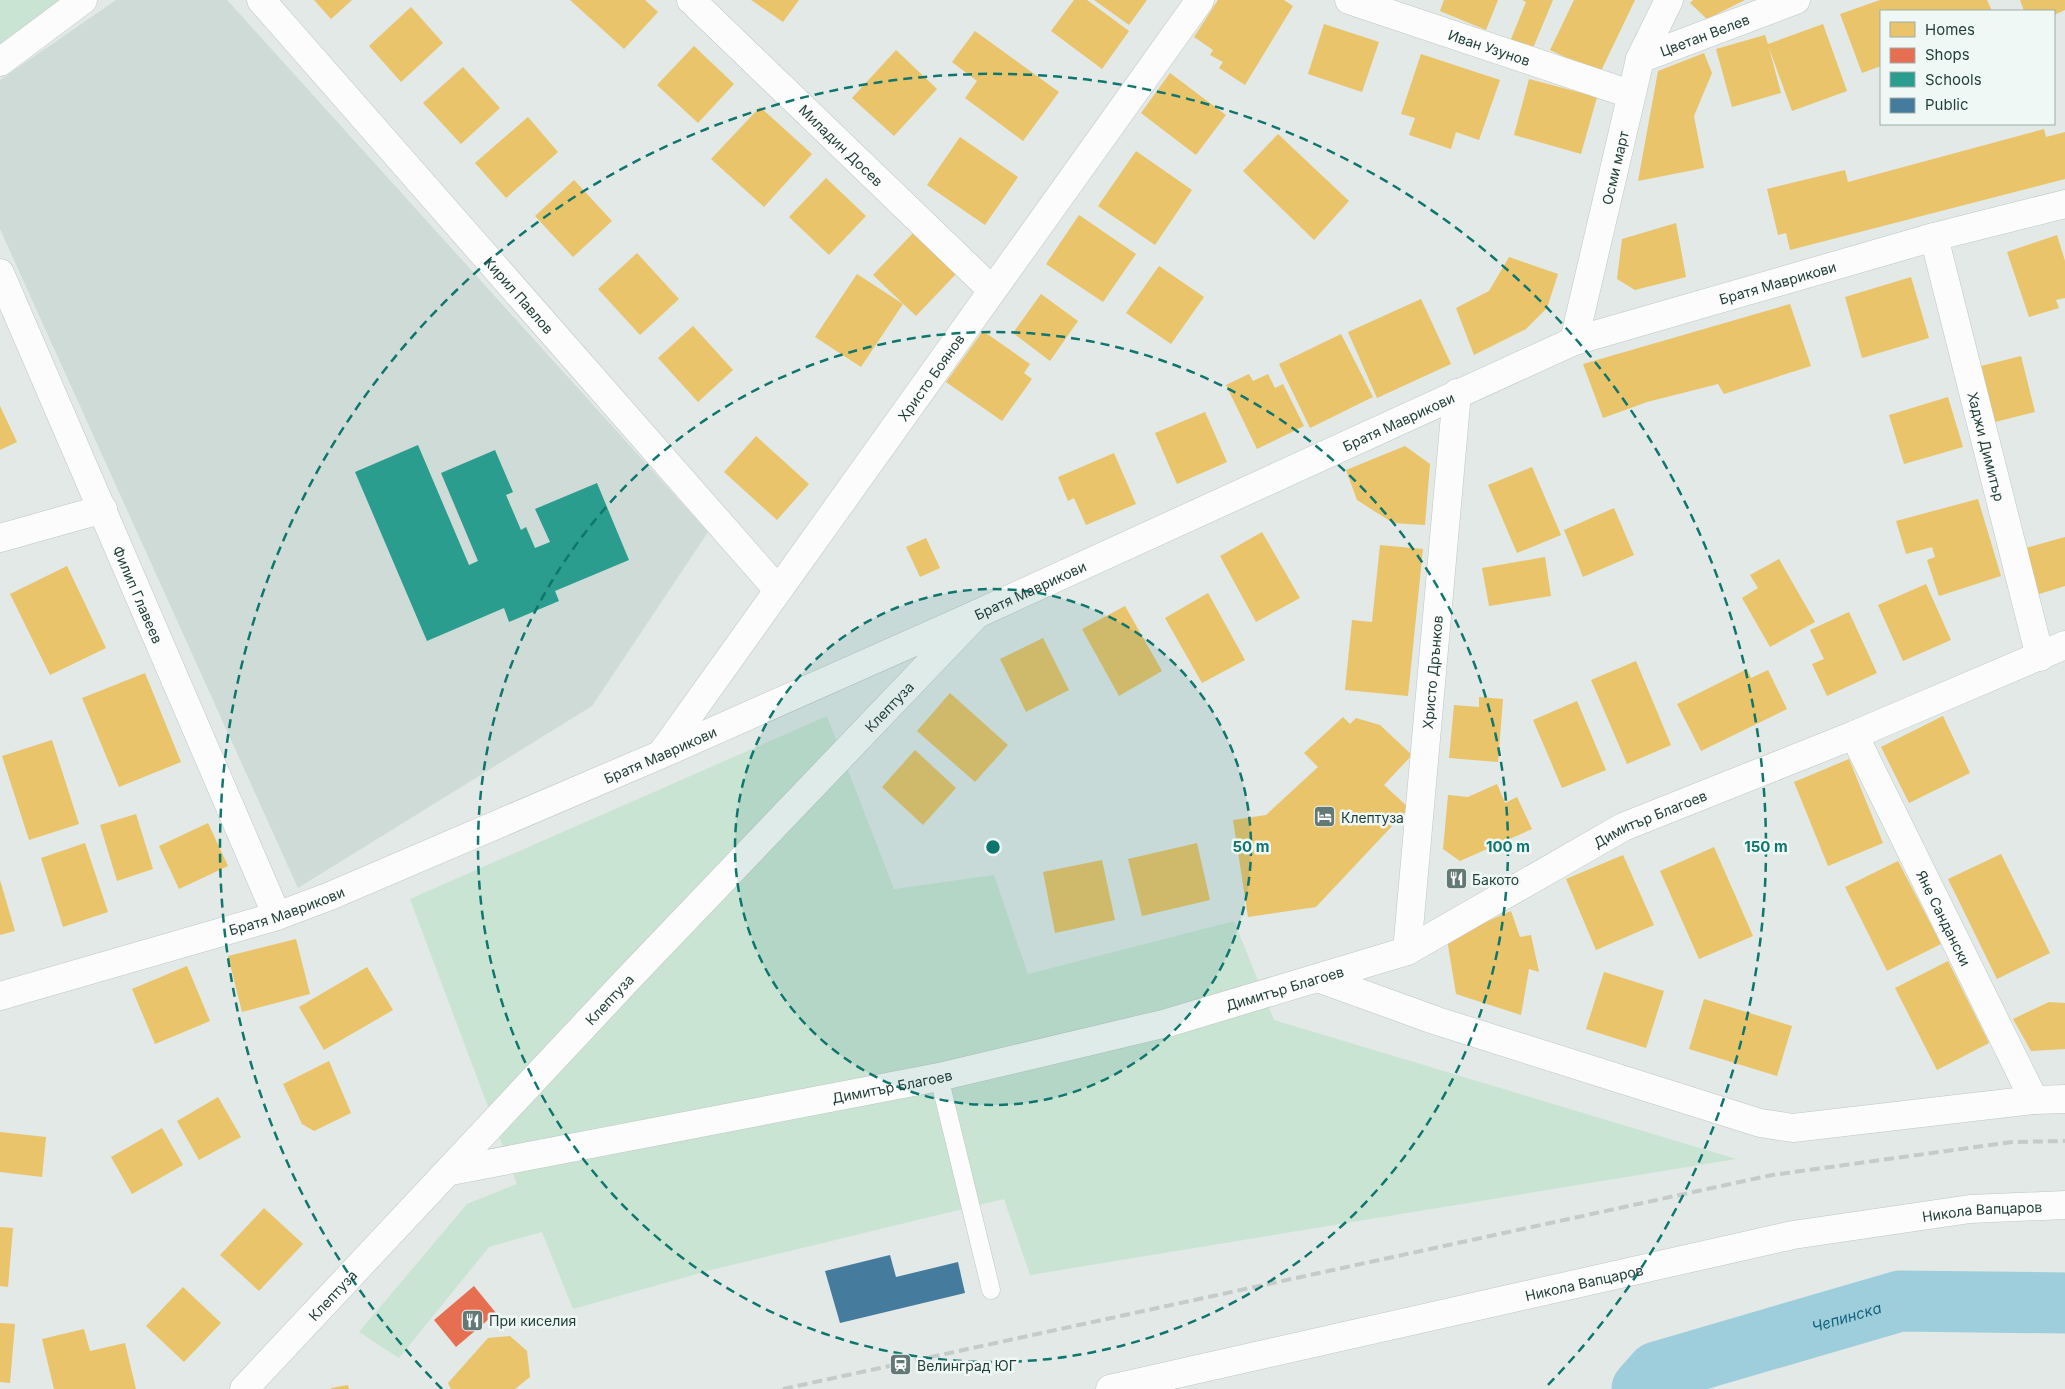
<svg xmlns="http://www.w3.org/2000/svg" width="2065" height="1389" viewBox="0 0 2065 1389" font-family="Inter,sans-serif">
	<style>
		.built { fill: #cfdbd6 }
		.green { fill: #cae4d4 }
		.homes { fill: #e9c46a }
		.shops { fill: #e76f51 }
		.schools { fill: #2a9d8f }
		.public { fill: #457b9d }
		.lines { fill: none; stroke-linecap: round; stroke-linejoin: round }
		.river { stroke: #9ecedc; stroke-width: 61 }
		.lane-casing { stroke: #bfc6c3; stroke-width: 19 }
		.street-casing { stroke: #bfc6c3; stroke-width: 29 }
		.secondary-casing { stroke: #bec7c4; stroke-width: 29 }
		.lane { stroke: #fbfcfb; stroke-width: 18 }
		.street { stroke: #fbfcfb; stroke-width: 28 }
		.secondary { stroke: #fbfcfb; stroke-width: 28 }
		.rail { stroke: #c6cac9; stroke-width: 4; stroke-dasharray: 10 5; stroke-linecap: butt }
		.ring { fill: none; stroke: #0f766e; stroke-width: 2.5; stroke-dasharray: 9 6 }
		.labels { text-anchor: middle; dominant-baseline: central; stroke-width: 5; stroke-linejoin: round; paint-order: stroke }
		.street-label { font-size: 14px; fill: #1f3d38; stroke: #f0f8f5 }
		.poi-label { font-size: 14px; fill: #1f3d38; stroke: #f0f8f5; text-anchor: start }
		.water-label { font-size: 15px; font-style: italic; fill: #14637e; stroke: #f0f8f5 }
		.centre { fill: #0f766e; stroke: #f0f8f5; stroke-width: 2.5 }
		.ring-label { font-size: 15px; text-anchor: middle; font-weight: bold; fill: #0f766e; stroke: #f0f8f5; stroke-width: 5; stroke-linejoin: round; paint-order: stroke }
	</style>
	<rect width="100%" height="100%" fill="#e2e9e6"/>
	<!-- built -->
	<polygon class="built" points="116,0 227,0 708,532 592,706 298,888 0,229 0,80"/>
	<!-- green -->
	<g class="green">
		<polygon points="0,0 74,0 0,52"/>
		<polygon points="827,716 894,889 994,875 1028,974 1234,921 1274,1020 1736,1159 1030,1275 1004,1199 711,1270 573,1309 542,1232 489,1247 399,1358 359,1332 467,1204 517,1184 410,899"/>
	</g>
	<!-- homes -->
	<g class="homes">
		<polygon points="314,0 352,0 331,19"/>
		<polygon points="570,0 645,0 658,12 624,49"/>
		<polygon points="751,0 799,0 783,22"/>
		<polygon points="1074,0 1087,0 1129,31 1102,69 1051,31"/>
		<polygon points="1094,0 1147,0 1129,25"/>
		<polygon points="1218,0 1284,0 1293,6 1245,85 1219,68 1223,62 1210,55 1213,50 1194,37"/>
		<polygon points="1444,0 1498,0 1486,30 1440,11"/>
		<polygon points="1522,0 1553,0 1533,48 1511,39 1526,2"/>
		<polygon points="1574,0 1635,0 1600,73 1550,50"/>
		<polygon points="1693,0 1745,0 1707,19 1690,3"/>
		<polygon points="1880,0 1987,0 1992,11 1881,11 1881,66 1862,73 1840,14"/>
		<polygon points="2020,0 2065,0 2065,10 2054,15 2054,11 2024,11"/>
		<polygon points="411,7 443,43 401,82 369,46"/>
		<polygon points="1324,24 1379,42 1362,92 1308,74"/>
		<polygon points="1823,24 1847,91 1792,111 1769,48 1781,93 1732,107 1716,49 1765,35 1768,44"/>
		<polygon points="975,31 1059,92 1023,141 965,98 977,81 952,62"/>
		<polygon points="694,46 734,84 698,123 657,85"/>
		<polygon points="896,50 937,89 894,136 852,98"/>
		<polygon points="1704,53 1712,73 1694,116 1704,168 1638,181 1658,71"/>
		<polygon points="1421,54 1500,80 1479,140 1456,132 1451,149 1409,135 1415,118 1401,114"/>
		<polygon points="463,67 500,108 461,144 423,103"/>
		<polygon points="1170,73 1226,115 1196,155 1141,113"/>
		<polygon points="1529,79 1597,97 1581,154 1514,135"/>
		<polygon points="760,107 812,154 764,207 711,159"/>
		<polygon points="528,117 558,152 506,198 475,163"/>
		<polygon points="2044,129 2046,137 2065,132 2065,179 1790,250 1786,233 1778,235 1767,189 1845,170 1848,182"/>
		<polygon points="1278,134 1349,201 1314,240 1243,171"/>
		<polygon points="960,137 1018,177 985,225 927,185"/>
		<polygon points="1136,151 1192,190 1155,245 1098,206"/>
		<polygon points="826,178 866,216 829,255 789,217"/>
		<polygon points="574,180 612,221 573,257 535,216"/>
		<polygon points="1079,215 1136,254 1103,302 1046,264"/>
		<polygon points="1676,223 1686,277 1635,290 1617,279 1622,239"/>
		<polygon points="913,233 956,274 916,316 873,275"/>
		<polygon points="2057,235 2065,261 2065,298 2056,300 2059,308 2029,317 2007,252"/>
		<polygon points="637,253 679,299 640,335 598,289"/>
		<polygon points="1509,257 1558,274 1547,308 1526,329 1474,355 1456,308 1489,291"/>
		<polygon points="1159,266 1204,297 1171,344 1126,313"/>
		<polygon points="857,274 903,304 861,367 815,337"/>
		<polygon points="1911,277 1929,338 1862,358 1845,297"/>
		<polygon points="1041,294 1078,321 1050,361 1013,333"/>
		<polygon points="1421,299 1451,364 1377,398 1348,332"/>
		<polygon points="1790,304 1811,366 1724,394 1718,384 1647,402 1603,418 1583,364"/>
		<polygon points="693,326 733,370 698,402 658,358"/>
		<polygon points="983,331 1030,364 1024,373 1032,379 1002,421 946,382"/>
		<polygon points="1341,334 1373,397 1310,428 1279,364"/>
		<polygon points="2021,356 2035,412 1991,423 1977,367"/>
		<polygon points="1249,374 1253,381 1268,374 1275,388 1283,384 1304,426 1257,449 1226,385"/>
		<polygon points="1948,397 1963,447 1904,464 1889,415"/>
		<polygon points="0,406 17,442 0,450"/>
		<polygon points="1205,412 1227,462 1177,484 1155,433"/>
		<polygon points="756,436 809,484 777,520 724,472"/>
		<polygon points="1405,446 1430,464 1425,525 1393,523 1357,500 1346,470"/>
		<polygon points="1114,453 1136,504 1086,525 1074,498 1068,501 1058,477"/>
		<polygon points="1532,467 1561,535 1517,553 1488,485"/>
		<polygon points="1978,499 2001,576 1939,596 1927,560 1935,557 1932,547 1906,554 1896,521"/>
		<polygon points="1614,508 1634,555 1583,577 1564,530"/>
		<polygon points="1262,532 1300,598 1256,622 1220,556"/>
		<polygon points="2065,537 2065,586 2039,594 2026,548"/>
		<polygon points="926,538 940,568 920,577 906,547"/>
		<polygon points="1380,545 1423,549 1408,696 1345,690 1352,620 1372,622"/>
		<polygon points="1545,557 1551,596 1489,606 1482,568"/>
		<polygon points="1779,559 1815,622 1770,647 1742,598 1758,588 1750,575"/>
		<polygon points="67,566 106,648 50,675 10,594"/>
		<polygon points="1926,584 1951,640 1903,661 1878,605"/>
		<polygon points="1208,593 1245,660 1202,683 1165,618"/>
		<polygon points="1125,606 1162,671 1119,696 1082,629"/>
		<polygon points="1849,612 1877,673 1827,696 1812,664 1824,659 1810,630"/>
		<polygon points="1043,638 1069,690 1026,712 1000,659"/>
		<polygon points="1636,661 1671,745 1627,764 1591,680"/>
		<polygon points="1747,669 1751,678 1768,670 1787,709 1701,751 1677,704"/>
		<polygon points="145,673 181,762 119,787 82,698"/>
		<polygon points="950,693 1008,745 975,782 917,731"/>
		<polygon points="1479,697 1503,699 1498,762 1449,758 1454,705 1479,707"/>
		<polygon points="1577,701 1606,770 1562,788 1533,720"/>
		<polygon points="1943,716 1970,773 1909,803 1881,747"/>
		<polygon points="1343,717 1350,724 1356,718 1380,725 1412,755 1384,785 1409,808 1316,907 1248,917 1233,820 1266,815 1318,767 1304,753"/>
		<polygon points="52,740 79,824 29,840 2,756"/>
		<polygon points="915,750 956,788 923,825 882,787"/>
		<polygon points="1849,759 1883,843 1828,866 1794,782"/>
		<polygon points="1497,784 1505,803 1517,797 1532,829 1460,861 1443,849 1448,795 1468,797"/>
		<polygon points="136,814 153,869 117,881 100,825"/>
		<polygon points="208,823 228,866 179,889 159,846"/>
		<polygon points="85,843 108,912 63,927 41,858"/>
		<polygon points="1197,843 1210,900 1142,916 1128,859"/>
		<polygon points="1714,847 1753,936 1699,959 1660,871"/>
		<polygon points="2001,854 2050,953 1997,979 1948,879"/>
		<polygon points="1623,855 1654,925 1596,950 1566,879"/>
		<polygon points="1102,860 1115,920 1055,933 1043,872"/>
		<polygon points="1898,861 1941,944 1887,971 1845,887"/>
		<polygon points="0,880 15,931 0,935"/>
		<polygon points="1511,911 1520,937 1531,935 1539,972 1529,969 1521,1015 1456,994 1447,939"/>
		<polygon points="296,939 310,994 242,1012 228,956"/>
		<polygon points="1948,961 1989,1043 1937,1070 1895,988"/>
		<polygon points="187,966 210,1021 155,1044 132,989"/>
		<polygon points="367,967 393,1010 324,1050 299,1007"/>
		<polygon points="1604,972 1664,991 1646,1048 1586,1029"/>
		<polygon points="1704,999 1792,1026 1777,1076 1689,1049"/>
		<polygon points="2049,1002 2065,1003 2065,1049 2031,1051 2013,1019"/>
		<polygon points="329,1061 351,1113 314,1131 302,1124 283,1084"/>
		<polygon points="218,1097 241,1137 199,1160 177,1121"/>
		<polygon points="162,1128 183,1165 132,1194 111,1157"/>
		<polygon points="0,1132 46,1137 42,1177 0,1172"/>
		<polygon points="264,1208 303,1244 259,1291 220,1255"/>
		<polygon points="0,1227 13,1228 8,1287 0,1286"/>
		<polygon points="183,1287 221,1323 184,1362 146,1326"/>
		<polygon points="0,1323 15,1324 10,1383 0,1382"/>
		<polygon points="84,1329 90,1351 125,1343 136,1389 54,1389 42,1339"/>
		<polygon points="510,1336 527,1351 530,1377 515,1389 451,1389 448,1383 488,1338"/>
		<polygon points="348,1385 349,1389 331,1389 331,1388"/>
	</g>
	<!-- shops -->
	<polygon class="shops" points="474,1286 496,1313 456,1347 434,1320"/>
	<!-- schools -->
	<polygon class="schools" points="418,445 469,565 478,561 441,473 495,450 513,492 506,495 521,530 526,527 535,548 550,542 535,509 597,483 629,560 555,591 559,601 509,622 504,608 427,641 355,472"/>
	<!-- public -->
	<polygon class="public" points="890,1255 896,1277 958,1262 965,1293 840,1323 825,1271"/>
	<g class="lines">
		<!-- river -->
		<path class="river" id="s1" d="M1642 1389 1657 1372 1900 1301 2065 1303"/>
		<defs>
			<polyline id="lane" points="939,1077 991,1290"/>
			<g id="street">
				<path id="s2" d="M261 0 778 590"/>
				<path id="s3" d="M691 0 992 290"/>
				<path id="s4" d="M1349 0 1630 94"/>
				<path id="s5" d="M1640 59 1796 0"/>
				<polyline points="0,62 83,0"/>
				<path id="s6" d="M1934 237 2040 657"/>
				<path id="s7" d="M0 273 277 916"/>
				<path id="s8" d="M1574 341 1640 59 1669 0"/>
				<polyline points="0,538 103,509"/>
				<path id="s9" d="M1854 735 2034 1100"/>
				<path id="s10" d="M662 753 1200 0"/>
				<path id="s11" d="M1407 951 1457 393"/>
				<polyline points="1318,978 1437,1021 1760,1123 1793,1128 2034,1100 2065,1099"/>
				<path id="s12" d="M0 996 277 916 330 896 662 754 977 614"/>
				<path id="s13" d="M451 1171 939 1077 1167 1023 1407 951 1623 827 1854 735 2065 645"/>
			</g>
			<g id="secondary">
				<path id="s14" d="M244 1389 627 980 977 614 1574 341 1934 237 2065 204"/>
				<path id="s15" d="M1110 1389 1793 1235 1970 1209 2065 1205"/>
			</g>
		</defs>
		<!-- lane casing -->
		<use href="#lane" class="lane-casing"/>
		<!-- street casing -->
		<use href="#street" class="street-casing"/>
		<!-- secondary casing -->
		<use href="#secondary" class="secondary-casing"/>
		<!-- lane -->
		<use href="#lane" class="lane"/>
		<!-- street -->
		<use href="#street" class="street"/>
		<!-- secondary -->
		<use href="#secondary" class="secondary"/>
		<!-- rail -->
		<polyline class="rail" points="783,1389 1772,1175 2012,1142 2065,1141"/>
	</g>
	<!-- distance rings -->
	<circle cx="993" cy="847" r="258" fill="#0f766e" fill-opacity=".12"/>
	<g class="ring">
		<circle cx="993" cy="847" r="258"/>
		<circle cx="993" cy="847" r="515"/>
		<path d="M442 1389A773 773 0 1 1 1544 1389"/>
	</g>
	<!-- icons -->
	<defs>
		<symbol id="hotel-square" viewBox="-11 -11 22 22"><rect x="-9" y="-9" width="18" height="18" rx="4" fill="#637975" stroke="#f0f8f5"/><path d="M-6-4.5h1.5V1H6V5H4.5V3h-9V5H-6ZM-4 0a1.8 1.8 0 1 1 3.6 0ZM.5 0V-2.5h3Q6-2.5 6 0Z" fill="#fff"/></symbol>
		<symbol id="restaurant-square" viewBox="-11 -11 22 22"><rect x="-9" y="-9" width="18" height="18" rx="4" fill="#637975" stroke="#f0f8f5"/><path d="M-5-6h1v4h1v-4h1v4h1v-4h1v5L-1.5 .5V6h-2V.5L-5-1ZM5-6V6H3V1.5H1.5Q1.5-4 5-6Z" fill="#fff"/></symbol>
		<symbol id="station-square" viewBox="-11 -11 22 22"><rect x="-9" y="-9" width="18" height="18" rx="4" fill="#637975" stroke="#f0f8f5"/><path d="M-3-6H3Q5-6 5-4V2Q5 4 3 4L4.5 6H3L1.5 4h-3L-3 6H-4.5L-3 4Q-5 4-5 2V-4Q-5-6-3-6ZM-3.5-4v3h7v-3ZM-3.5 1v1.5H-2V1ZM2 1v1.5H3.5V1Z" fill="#fff"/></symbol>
	</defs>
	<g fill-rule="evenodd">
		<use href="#hotel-square" x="1312" y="804" width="25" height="25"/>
		<use href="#restaurant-square" x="1444" y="866" width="25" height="25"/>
		<use href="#restaurant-square" x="460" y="1308" width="25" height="25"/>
		<use href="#station-square" x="888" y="1352" width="25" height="25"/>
	</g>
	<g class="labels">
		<!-- street labels -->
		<g class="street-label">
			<text stroke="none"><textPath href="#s5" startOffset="69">Цветан Велев</textPath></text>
			<text stroke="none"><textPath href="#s4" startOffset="148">Иван Узунов</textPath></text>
			<text stroke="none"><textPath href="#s3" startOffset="209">Миладин Досев</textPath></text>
			<text stroke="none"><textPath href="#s8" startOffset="178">Осми март</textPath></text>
			<text stroke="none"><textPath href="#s14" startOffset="1935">Братя Маврикови</textPath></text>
			<text stroke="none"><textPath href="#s2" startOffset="392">Кирил Павлов</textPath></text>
			<text stroke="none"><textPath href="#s10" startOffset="462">Христо Боянов</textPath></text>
			<text stroke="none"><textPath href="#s14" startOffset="1530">Братя Маврикови</textPath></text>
			<text stroke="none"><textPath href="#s6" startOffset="216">Хаджи Димитър</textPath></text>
			<text stroke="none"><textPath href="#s14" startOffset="1125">Братя Маврикови</textPath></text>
			<text stroke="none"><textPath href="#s7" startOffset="350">Филип Главеев</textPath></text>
			<text stroke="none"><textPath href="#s11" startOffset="280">Христо Дрънков</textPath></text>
			<text stroke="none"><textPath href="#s14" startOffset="939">Клептуза</textPath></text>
			<text stroke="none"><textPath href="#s12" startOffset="704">Братя Маврикови</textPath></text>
			<text stroke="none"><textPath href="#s13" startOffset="1259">Димитър Благоев</textPath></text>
			<text stroke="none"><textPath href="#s12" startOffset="299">Братя Маврикови</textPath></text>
			<text stroke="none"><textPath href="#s9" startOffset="204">Яне Сандански</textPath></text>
			<text stroke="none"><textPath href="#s13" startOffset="854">Димитър Благоев</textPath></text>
			<text stroke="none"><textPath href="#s14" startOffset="534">Клептуза</textPath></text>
			<text stroke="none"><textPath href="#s13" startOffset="449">Димитър Благоев</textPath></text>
			<text stroke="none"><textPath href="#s15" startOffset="891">Никола Вапцаров</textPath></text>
			<text stroke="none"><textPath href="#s15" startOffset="486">Никола Вапцаров</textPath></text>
			<text stroke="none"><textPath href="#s14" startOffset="129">Клептуза</textPath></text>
		</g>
		<!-- poi labels -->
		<g class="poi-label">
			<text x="1341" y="817">Клептуза</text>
			<text x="1472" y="879">Бакото</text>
			<text x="489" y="1320">При киселия</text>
			<text x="917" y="1365">Велинград ЮГ</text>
		</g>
		<!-- water labels -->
		<g class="water-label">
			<text stroke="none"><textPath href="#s1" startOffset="220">Чепинска</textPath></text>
		</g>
	</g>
	<circle cx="993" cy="847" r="8" class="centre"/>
	<g class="ring-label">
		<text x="1251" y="852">50 m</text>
		<text x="1508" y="852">100 m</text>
		<text x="1766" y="852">150 m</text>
	</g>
	<!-- legend -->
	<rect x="1880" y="10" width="175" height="115" fill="#f0f8f5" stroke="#9cada9"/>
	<rect x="1890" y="22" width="25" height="15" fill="#e9c46a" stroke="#9cada9"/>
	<text x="1925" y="35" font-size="15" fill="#1f3d38">Homes</text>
	<rect x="1890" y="48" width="25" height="15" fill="#e76f51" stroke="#9cada9"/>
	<text x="1925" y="60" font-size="15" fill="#1f3d38">Shops</text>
	<rect x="1890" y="72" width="25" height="15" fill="#2a9d8f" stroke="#9cada9"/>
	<text x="1925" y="85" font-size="15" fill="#1f3d38">Schools</text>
	<rect x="1890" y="98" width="25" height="15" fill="#457b9d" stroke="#9cada9"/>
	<text x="1925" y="110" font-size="15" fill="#1f3d38">Public</text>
</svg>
